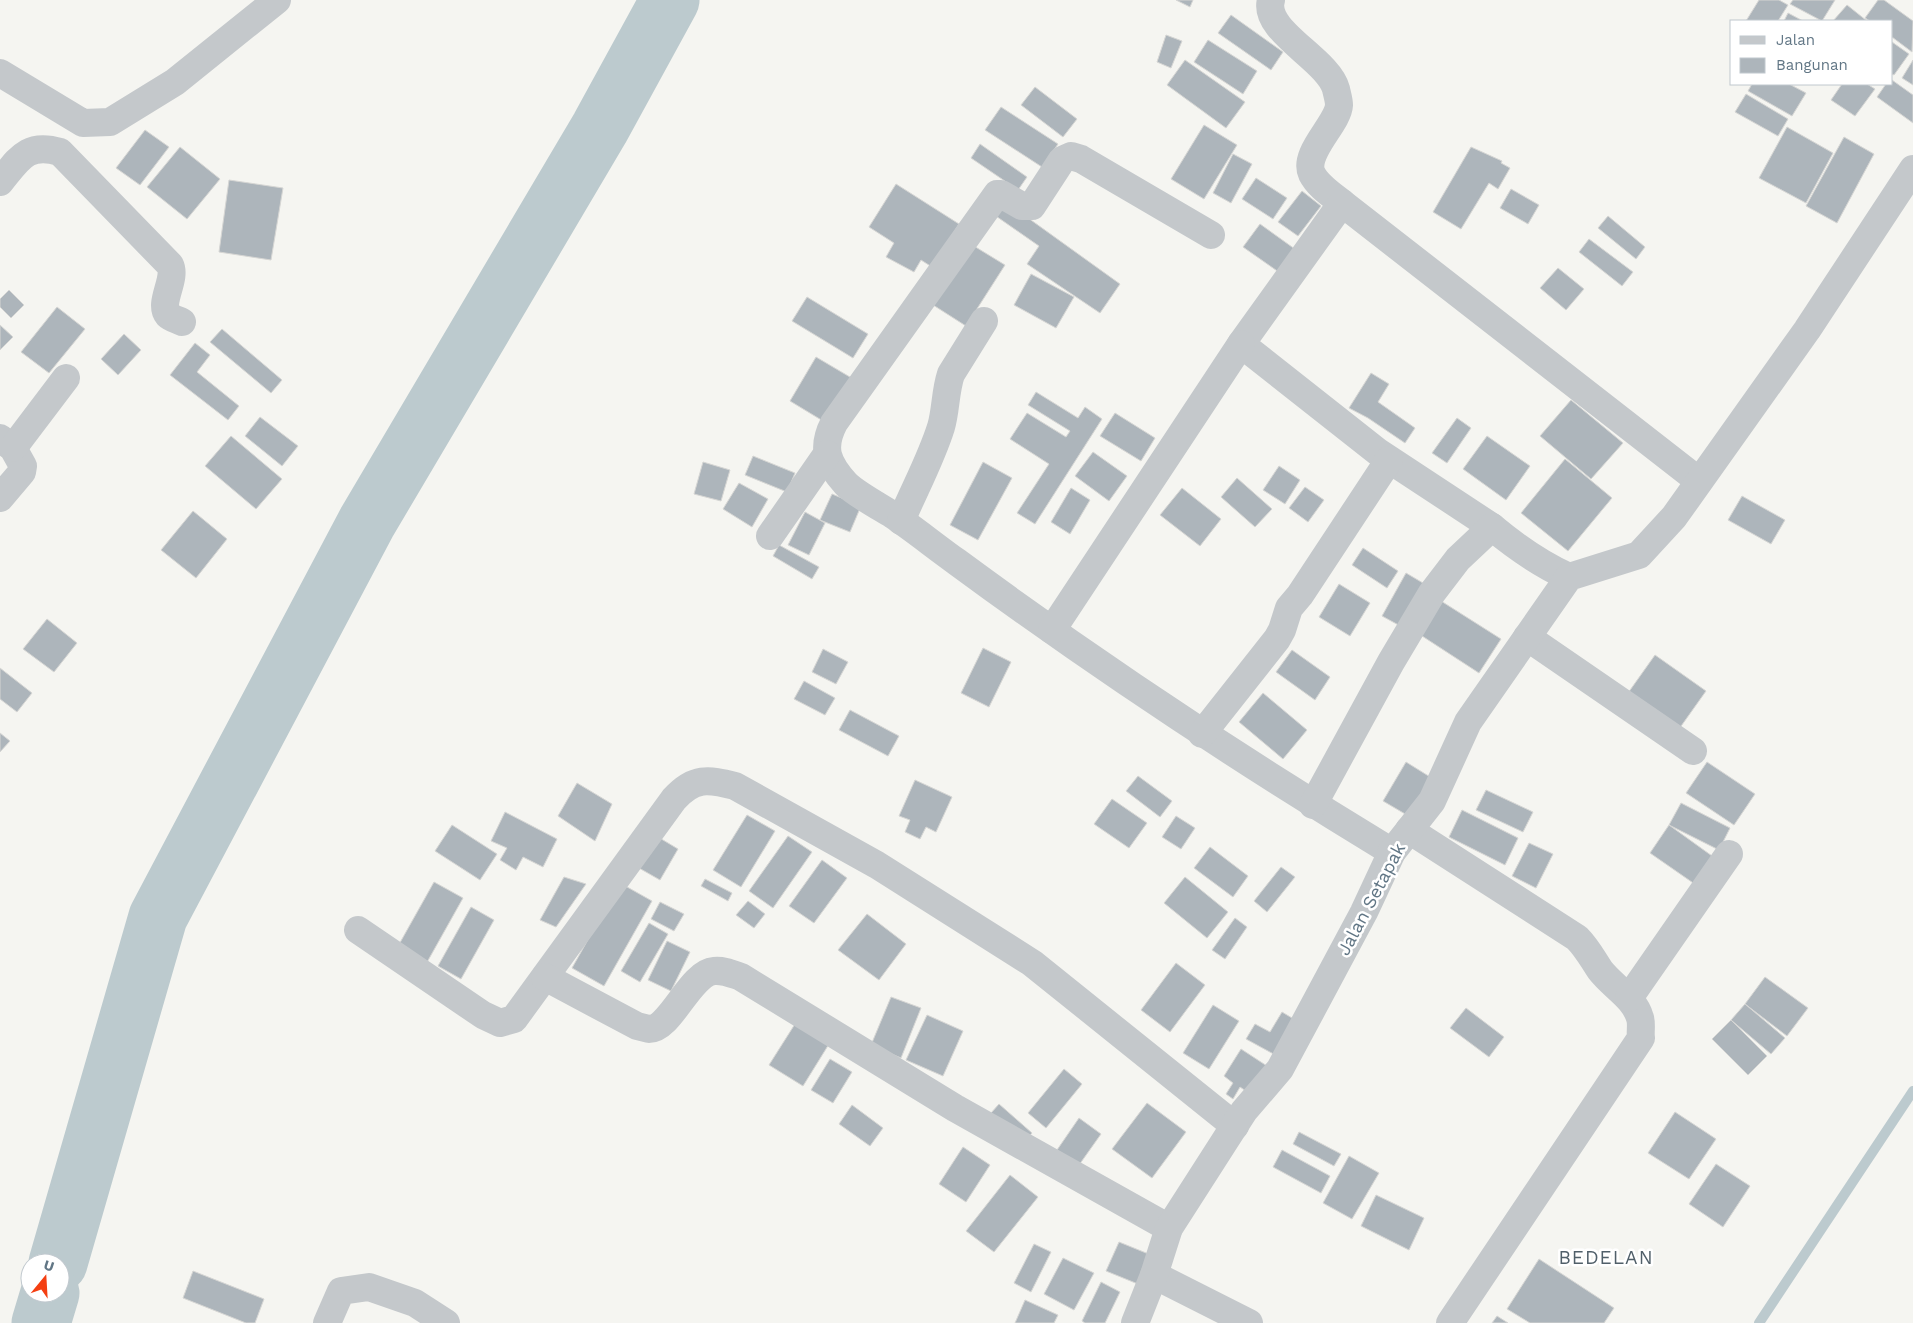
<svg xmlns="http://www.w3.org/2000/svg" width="1913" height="1323" viewBox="0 0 1913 1323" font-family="'Work Sans',sans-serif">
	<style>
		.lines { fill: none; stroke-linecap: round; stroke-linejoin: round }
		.stream { stroke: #bccace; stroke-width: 10 }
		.river { stroke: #bccace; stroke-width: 59 }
		.building { fill: #adb5bb; stroke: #d6d6d4 }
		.minor { stroke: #c4c8cb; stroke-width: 28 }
		.labels { text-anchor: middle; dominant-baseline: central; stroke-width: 5; stroke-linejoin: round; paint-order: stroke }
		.street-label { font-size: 18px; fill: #617685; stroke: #fff }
		.neighbourhood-label { font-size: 19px; letter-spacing: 1px; fill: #505f69; stroke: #fff }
	</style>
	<rect width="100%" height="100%" fill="#f5f5f1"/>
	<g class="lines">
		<!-- stream -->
		<polyline class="stream" points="1759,1323 1913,1091"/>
		<!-- river -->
		<g class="river">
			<polyline points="58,1263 158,917 367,522 600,128 670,0"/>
			<polyline points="41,1323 50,1293"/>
		</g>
	</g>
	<!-- building -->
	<g class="building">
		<polygon points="1176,0 1193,0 1190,7"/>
		<polygon points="1759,0 1779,0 1788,5 1778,21 1746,21"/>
		<polygon points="1793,0 1835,0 1822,21 1790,4"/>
		<polygon points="1878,0 1884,0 1913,21 1912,52 1892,37 1892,21 1870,21 1865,18"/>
		<polygon points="1847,5 1867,21 1833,21"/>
		<polygon points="1788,13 1803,21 1784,21"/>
		<polygon points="1231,15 1283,52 1271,70 1218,33"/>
		<polygon points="1166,35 1182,41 1171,68 1157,62"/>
		<polygon points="1208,40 1257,71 1243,94 1194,62"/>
		<polygon points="1892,42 1909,54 1894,75 1892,74"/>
		<polygon points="1185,60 1245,102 1226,128 1167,85"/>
		<polygon points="1913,60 1913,85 1902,78"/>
		<polygon points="1892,80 1913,95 1913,123 1877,97 1886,84 1892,84"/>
		<polygon points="1752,84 1789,84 1806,93 1792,116 1748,91"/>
		<polygon points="1842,84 1867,84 1875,89 1855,116 1831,100"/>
		<polygon points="1035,87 1077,119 1063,137 1021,105"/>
		<polygon points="1746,94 1788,119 1778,136 1735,112"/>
		<polygon points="1001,107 1058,144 1042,167 985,130"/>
		<polygon points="1204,125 1237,145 1204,199 1171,179"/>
		<polygon points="1787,127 1833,153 1806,203 1759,178"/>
		<polygon points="145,130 169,147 140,185 116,168"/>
		<polygon points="1844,137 1874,154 1837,223 1806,206"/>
		<polygon points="980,144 1027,177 1018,190 971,158"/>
		<polygon points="180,147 220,179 187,219 147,187"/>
		<polygon points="1471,147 1502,161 1501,163 1510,168 1498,189 1489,183 1461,229 1433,212"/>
		<polygon points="1233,154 1252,164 1231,203 1213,193"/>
		<polygon points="1256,178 1287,198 1273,219 1242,199"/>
		<polygon points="229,180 283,188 271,260 219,252"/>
		<polygon points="896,184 959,224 932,267 921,260 914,272 886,257 894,243 869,227"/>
		<polygon points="1511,189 1539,205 1528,224 1500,208"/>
		<polygon points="1302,191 1321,206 1298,236 1278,222"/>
		<polygon points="1003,200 1120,284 1100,313 1027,264 1039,246 993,214"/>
		<polygon points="1608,216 1645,247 1636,259 1598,228"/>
		<polygon points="1260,224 1299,252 1283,275 1243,247"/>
		<polygon points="1589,239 1633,272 1622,286 1579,252"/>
		<polygon points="969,243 1005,265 966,326 930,303"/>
		<polygon points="1558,268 1584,289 1566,310 1540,288"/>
		<polygon points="1031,274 1074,297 1056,328 1014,305"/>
		<polygon points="9,290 24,305 11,318 0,307 0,299"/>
		<polygon points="807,297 868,334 853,358 792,321"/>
		<polygon points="57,307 85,329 49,373 21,352"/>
		<polygon points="0,325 13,337 0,350"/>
		<polygon points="222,329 282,380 271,393 210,342"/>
		<polygon points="124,334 141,350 118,375 101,359"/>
		<polygon points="195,343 210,355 197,372 239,406 228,420 170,375"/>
		<polygon points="816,357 855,380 828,424 790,401"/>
		<polygon points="1371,373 1389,384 1378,402 1415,428 1405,443 1368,418 1349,408"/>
		<polygon points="1036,392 1078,418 1085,407 1102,419 1035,524 1017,513 1049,464 1010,439 1027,413 1066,437 1070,431 1028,405"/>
		<polygon points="1571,400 1623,443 1591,479 1540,436"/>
		<polygon points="1115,413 1155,438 1141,461 1100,436"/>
		<polygon points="260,417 298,446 282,466 245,436"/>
		<polygon points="1457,418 1471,428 1447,463 1432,453"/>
		<polygon points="231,436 282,479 256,509 205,466"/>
		<polygon points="1487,436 1530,466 1506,500 1463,469"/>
		<polygon points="1093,452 1127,476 1109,501 1075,476"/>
		<polygon points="753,456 795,473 787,492 745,475"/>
		<polygon points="1565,459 1612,498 1568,551 1521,513"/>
		<polygon points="703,462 730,470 721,501 694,494"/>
		<polygon points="983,462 1012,478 978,540 950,525"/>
		<polygon points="1279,466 1300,480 1285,504 1263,490"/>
		<polygon points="1237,478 1272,509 1255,527 1221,497"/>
		<polygon points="739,483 768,499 752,527 723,509"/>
		<polygon points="1305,487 1324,500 1308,522 1289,508"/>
		<polygon points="1071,488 1090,500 1070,534 1051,522"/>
		<polygon points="1182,488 1221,519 1200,546 1160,515"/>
		<polygon points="832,494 861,506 850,532 820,520"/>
		<polygon points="1742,496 1785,520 1771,544 1728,520"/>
		<polygon points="193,511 227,539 196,578 161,550"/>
		<polygon points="805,512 825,523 809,555 788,545"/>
		<polygon points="779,545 819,567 812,579 773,556"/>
		<polygon points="1363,548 1398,571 1387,588 1352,565"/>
		<polygon points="1406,573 1428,586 1404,628 1382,616"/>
		<polygon points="1339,584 1370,603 1350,636 1319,617"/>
		<polygon points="1441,601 1501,639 1479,673 1419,634"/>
		<polygon points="47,619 77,643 54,672 23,649"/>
		<polygon points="983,648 1011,662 989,707 961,693"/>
		<polygon points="823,649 848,662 836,684 812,672"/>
		<polygon points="1292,650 1330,677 1315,700 1276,672"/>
		<polygon points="1655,655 1706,691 1679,729 1628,693"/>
		<polygon points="0,668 32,693 17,712 0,699"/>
		<polygon points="804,681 835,698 825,715 794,699"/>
		<polygon points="1263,693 1307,730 1283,759 1239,722"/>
		<polygon points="850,710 899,736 888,756 839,730"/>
		<polygon points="0,733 10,741 0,752"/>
		<polygon points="1406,762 1435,780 1412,818 1383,801"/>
		<polygon points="1707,762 1755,794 1734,825 1686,793"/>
		<polygon points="1138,776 1172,801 1160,817 1126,791"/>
		<polygon points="915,780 952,797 936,832 926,827 920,839 905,832 910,820 899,816"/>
		<polygon points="577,783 612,804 595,841 558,816"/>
		<polygon points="1486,790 1533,812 1523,832 1476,810"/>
		<polygon points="1112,799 1147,823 1129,848 1094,824"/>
		<polygon points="1681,803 1730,828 1719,850 1669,825"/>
		<polygon points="1462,810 1518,838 1505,865 1449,837"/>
		<polygon points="505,812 557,839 543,867 523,857 516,870 500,860 507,848 491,841"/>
		<polygon points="747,815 775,831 741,887 713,870"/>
		<polygon points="1176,816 1195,828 1181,849 1162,837"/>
		<polygon points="452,825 497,854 480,880 435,851"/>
		<polygon points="1669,825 1719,861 1699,887 1650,853"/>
		<polygon points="788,836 812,852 773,908 749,891"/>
		<polygon points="658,837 678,849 660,880 639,868"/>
		<polygon points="1529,843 1553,854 1536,888 1512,876"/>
		<polygon points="1210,847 1248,876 1233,897 1194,868"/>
		<polygon points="822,860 847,878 814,923 789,906"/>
		<polygon points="1281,867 1295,877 1267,912 1254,901"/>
		<polygon points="564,877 586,884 556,927 540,920"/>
		<polygon points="1185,877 1228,912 1207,938 1164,903"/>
		<polygon points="705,879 732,893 728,901 701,886"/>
		<polygon points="434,882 463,898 426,964 397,948"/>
		<polygon points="620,883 652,901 604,986 572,968"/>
		<polygon points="748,901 765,914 754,928 736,915"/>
		<polygon points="660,902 684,914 674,931 651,919"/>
		<polygon points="471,907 494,920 461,979 438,966"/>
		<polygon points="867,914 906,944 879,980 838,950"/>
		<polygon points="1235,918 1247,927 1225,959 1212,950"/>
		<polygon points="649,923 668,934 640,982 621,971"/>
		<polygon points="667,941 690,952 671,991 648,980"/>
		<polygon points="1176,963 1205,985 1170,1032 1141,1010"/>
		<polygon points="1765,977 1808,1008 1787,1036 1745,1004"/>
		<polygon points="891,997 921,1008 901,1058 871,1045"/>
		<polygon points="1745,1004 1785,1038 1771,1054 1731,1020"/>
		<polygon points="1213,1005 1239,1021 1209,1069 1183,1053"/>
		<polygon points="1466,1008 1504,1037 1489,1057 1450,1028"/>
		<polygon points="1282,1012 1297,1021 1279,1057 1246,1039 1255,1024 1270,1032"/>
		<polygon points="927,1015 963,1031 943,1076 906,1060"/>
		<polygon points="1731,1020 1767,1056 1748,1075 1712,1039"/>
		<polygon points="795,1024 829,1044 803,1086 769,1065"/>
		<polygon points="1241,1049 1267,1066 1249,1093 1240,1087 1233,1099 1226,1094 1233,1083 1224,1076"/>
		<polygon points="830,1059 852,1072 833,1103 811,1090"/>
		<polygon points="1064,1069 1082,1084 1046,1128 1028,1113"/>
		<polygon points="1147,1103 1186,1132 1152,1178 1112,1149"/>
		<polygon points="999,1104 1032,1133 1024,1142 991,1113"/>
		<polygon points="852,1105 883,1128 870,1146 839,1124"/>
		<polygon points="1675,1112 1716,1139 1689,1179 1648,1153"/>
		<polygon points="1079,1118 1101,1134 1079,1165 1057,1150"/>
		<polygon points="1299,1132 1341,1154 1334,1166 1293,1144"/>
		<polygon points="963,1147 990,1165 966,1202 939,1184"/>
		<polygon points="1282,1150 1330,1176 1321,1193 1273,1167"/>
		<polygon points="1349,1156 1379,1173 1352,1219 1323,1203"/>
		<polygon points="1716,1164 1750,1186 1723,1227 1689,1204"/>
		<polygon points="1010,1175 1038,1197 994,1252 966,1231"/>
		<polygon points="1376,1195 1424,1218 1409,1250 1361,1226"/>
		<polygon points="1119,1242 1151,1255 1138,1284 1106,1271"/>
		<polygon points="1034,1244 1051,1252 1031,1292 1014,1283"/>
		<polygon points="1063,1258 1094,1273 1074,1310 1044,1294"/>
		<polygon points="1539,1259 1614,1308 1604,1323 1530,1323 1507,1309"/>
		<polygon points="193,1271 264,1299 255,1323 246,1323 183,1298"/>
		<polygon points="1101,1282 1120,1292 1105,1323 1085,1323 1082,1321"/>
		<polygon points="1025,1300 1058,1315 1054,1323 1015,1323"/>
		<polygon points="1497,1316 1508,1323 1492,1323"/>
	</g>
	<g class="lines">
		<!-- minor -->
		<g class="minor">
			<path d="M1271 0C1262 31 1328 59 1336 89 1337 94 1339 100 1339 105 1338 124 1302 153 1312 174 1318 186 1332 195 1342 203"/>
			<polyline points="0,73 83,123 110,122 175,82 277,0"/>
			<path d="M0 182C19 159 27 142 60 152L170 265C177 279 158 303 168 315 171 318 178 320 182 322"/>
			<path d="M1211 235 1081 159 1071 156 1062 160 1032 206H1022L1001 194H997L834 423C821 448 827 463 846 484 856 494 880 507 893 515 915 530 936 547 957 562 1098 666 1242 761 1392 852"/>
			<polyline points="0,438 13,448 23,466 22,472 0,498"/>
			<polyline points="13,448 66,378"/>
			<path d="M901 521C914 490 931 459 941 427 946 410 945 392 951 374L984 321"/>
			<polyline points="1492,527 1378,452 1241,344 1342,203 1699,481"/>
			<polyline points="770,536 827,454"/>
			<polyline points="1052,630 1241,344"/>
			<polyline points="1527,637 1693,751"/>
			<polyline points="1202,734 1277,639 1282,630 1289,608 1300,595 1389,460"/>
			<path d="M1313 805 1391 662 1432 593 1458 559 1492 527C1516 547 1540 564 1569 577"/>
			<path d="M1409 830 1577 938C1587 948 1592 958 1600 970 1613 987 1634 997 1640 1018 1642 1024 1640 1032 1641 1038L1450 1323"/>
			<path d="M358 930 483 1015 500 1023 514 1019 674 799C694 777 708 779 735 786L877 865 1032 963 1235 1126"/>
			<path d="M545 977 637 1026C641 1027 645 1028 649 1029 671 1029 690 973 714 971 724 970 732 974 741 977L955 1108 1169 1228"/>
			<polyline points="1629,998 1729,854"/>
			<polyline points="1154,1275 1249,1323"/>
			<polyline points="327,1323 341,1291 369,1287 415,1303 446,1323"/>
			<polyline points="1135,1323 1154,1275 1169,1228 1244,1111 1280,1069 1364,912 1392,852 1432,801 1468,722 1569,577 1639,555 1674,517 1807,330 1913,169"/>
		</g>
	</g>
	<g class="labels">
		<!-- street labels -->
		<g class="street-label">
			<text transform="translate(1371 899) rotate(-62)">Jalan Setapak</text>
		</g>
		<!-- neighbourhood labels -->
		<g class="neighbourhood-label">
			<text x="1606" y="1257">BEDELAN</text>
		</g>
	</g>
	<!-- legend -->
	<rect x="1730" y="20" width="162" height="65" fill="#ffffff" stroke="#c0c8ce"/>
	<rect x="1740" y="36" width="25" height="8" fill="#c4c8cb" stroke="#c0c8ce"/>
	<text x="1776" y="45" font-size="15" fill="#617685">Jalan</text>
	<rect x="1740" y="58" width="25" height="15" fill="#adb5bb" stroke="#c0c8ce"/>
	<text x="1776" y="70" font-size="15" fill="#617685">Bangunan</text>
	<!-- north arrow -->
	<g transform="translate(45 1278) rotate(18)"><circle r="24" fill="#ffffff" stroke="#c0c8ce"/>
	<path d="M0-4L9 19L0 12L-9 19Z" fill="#f43f12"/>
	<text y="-8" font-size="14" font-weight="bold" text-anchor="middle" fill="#617685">U</text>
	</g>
</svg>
